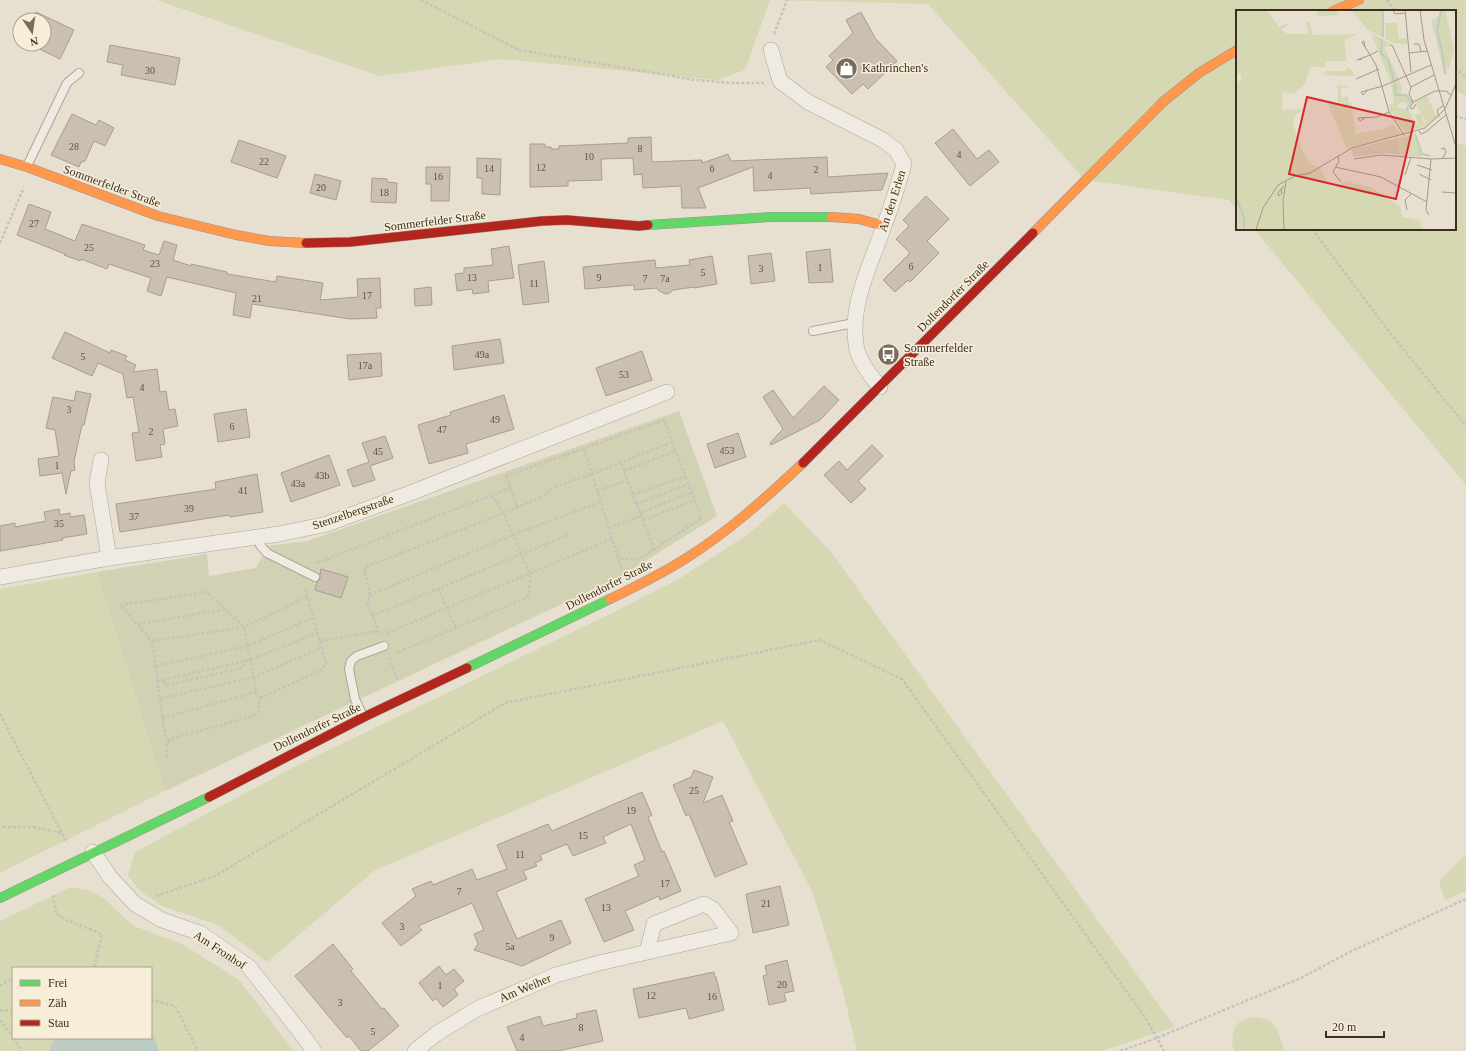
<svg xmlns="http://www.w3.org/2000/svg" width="1466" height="1051" viewBox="0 0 1466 1051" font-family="Georgia,serif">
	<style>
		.green { fill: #d6d7b3; fill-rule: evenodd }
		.cemetery { fill: #d1d1b3 }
		.water { fill: #bcccc2 }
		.building { fill: #cbbfb2; stroke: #a89c90 }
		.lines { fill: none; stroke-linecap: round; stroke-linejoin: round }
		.lane-casing { stroke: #ada599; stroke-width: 10 }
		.street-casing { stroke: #ada599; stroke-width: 16 }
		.fast-casing { stroke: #9c958a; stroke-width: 10 }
		.slow-casing { stroke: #9c958a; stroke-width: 10 }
		.jam-casing { stroke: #9c958a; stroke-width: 10 }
		.path { stroke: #c8c2b9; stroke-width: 2.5; stroke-dasharray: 3 2; stroke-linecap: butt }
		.lane { stroke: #efebe3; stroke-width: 8 }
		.street { stroke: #efebe3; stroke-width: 15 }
		.fast { stroke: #63d668; stroke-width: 9 }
		.slow { stroke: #ff974d; stroke-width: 9 }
		.jam { stroke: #b3261e; stroke-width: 9 }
		.labels { text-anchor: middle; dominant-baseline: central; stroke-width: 3; stroke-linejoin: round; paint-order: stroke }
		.number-label { font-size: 10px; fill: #605244 }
		.poi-label { font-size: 12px; fill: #3d2e20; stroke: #f7eed8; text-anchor: start }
		.street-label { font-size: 12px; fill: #3d2e20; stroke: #f7eed8 }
		.inset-river { fill: none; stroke: #bcccc2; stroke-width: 2 }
		.inset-road { fill: none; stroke: #a3998a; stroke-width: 1 }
		.view { fill: #d62828; fill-opacity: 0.15; stroke: #d62828; stroke-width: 2 }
		.inset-edge { fill: none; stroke: #3d2e20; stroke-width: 2 }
	</style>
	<rect width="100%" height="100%" fill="#e7e0d1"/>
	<!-- green -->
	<g class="green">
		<polygon points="156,0 1466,0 1466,96 1455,90 1455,11 1237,11 1237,209 1229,200 1085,180 928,4 770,0 745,70 718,80 502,59 380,76"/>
		<polygon points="1455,142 1466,146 1466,485 1254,229 1455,229"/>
		<polygon points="784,503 831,552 1175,1027 1102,1051 857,1051 842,987 812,891 723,721 374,871 267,962 218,925 162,906 141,892 128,876 135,852 300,764 610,614 677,580 747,535"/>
		<polygon points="97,572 165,791 0,873 0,589"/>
		<polygon points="1466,856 1466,891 1445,900 1439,881 1462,858"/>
		<path d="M71 887 89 890 103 898 134 926 184 945 239 980 294 1051H0V921ZM13 968H151V1038H13Z"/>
		<path d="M1255 1017 1269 1020 1277 1028 1284 1051H1234C1232 1045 1232 1042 1233 1035 1236 1021 1242 1019 1255 1017Z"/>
	</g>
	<!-- cemetery -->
	<polygon class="cemetery" points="679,411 717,516 623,575 165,791 97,572 207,554 209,576 256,568 267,546 307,541"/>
	<!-- water -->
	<polygon class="water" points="151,1033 154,1036 159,1051 51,1051 50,1046 56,1038 151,1038"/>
	<!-- building -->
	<g class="building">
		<polygon points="36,12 74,30 60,59 29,44 44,44 44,20 33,20"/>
		<polygon points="861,12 875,38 897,61 868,89 863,84 852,94 826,67 833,60 829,56 853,33 846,20"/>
		<polygon points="110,45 180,58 175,85 121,75 123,65 107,62"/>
		<polygon points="72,114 96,125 99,120 114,128 105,146 94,141 85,161 81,162 79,167 51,155"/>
		<polygon points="953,129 977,159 989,150 999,162 970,186 935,143"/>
		<polygon points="651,137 652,162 702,160 702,163 728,154 731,161 827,157 828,177 888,173 882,190 811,194 810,188 754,191 753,167 698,188 706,208 682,208 681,186 643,188 642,174 634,175 633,158 601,159 602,180 568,181 568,186 530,187 530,144 545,144 545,147 551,147 551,149 559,149 559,146 628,143 628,138"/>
		<polygon points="239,140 286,156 277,178 231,162"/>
		<polygon points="477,158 501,159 500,195 482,194 482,178 477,178"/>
		<polygon points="426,167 450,167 449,201 431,201 431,184 426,184"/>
		<polygon points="315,174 341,181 336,200 310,193"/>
		<polygon points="372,178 387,179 387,182 397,183 396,203 371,202"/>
		<polygon points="926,196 949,219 927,241 939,253 910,282 908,280 895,292 883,280 910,253 896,239 909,226 903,220"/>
		<polygon points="29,204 51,212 45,229 75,241 82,224 145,245 143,250 159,255 164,241 177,245 173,260 191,266 191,264 227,272 227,274 276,282 277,276 323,283 320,300 358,297 357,279 380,278 381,308 376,308 377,318 350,319 252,304 250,318 233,315 236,293 167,277 161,296 147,291 151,278 109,264 107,269 81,259 80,261 64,255 65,254 17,235"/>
		<polygon points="509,246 514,278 488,281 489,292 473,294 472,289 457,291 455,274 464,273 464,268 493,265 491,249"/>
		<polygon points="830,249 833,282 809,283 806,252"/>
		<polygon points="771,253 775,281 751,284 748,256"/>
		<polygon points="712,256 717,284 694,288 694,287 673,290 670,293 665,294 658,290 657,288 634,290 634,285 585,289 583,267 655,260 656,268 690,265 689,260"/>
		<polygon points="544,261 549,302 523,305 518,265"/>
		<polygon points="431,287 432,305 415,306 414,289"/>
		<polygon points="65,332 110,353 111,350 127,356 125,360 136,365 133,372 157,369 160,392 166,391 169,410 175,409 178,426 163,429 165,444 160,445 162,457 136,461 132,433 139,432 133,397 127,398 123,374 98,363 92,376 52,358"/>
		<polygon points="500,339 504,363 454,370 452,346"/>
		<polygon points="642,351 652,380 606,396 596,368"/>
		<polygon points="381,353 382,376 349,380 347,355"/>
		<polygon points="824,386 839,400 820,420 771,445 770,443 783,429 763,397 773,390 793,418"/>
		<polygon points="76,391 91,394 84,425 82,425 74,461 75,470 71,471 66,494 62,473 40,476 38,459 59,456 55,430 46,428 53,397 74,401"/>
		<polygon points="504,395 514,429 466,444 468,453 429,464 418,425 451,415 450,412"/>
		<polygon points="246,409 250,437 218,442 214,414"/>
		<polygon points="738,433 746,457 715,468 707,444"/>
		<polygon points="385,436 393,458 370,466 375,480 353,487 347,470 369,462 362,443"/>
		<polygon points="872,445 883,456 858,481 866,489 851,503 824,475 839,461 847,470"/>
		<polygon points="329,455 340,485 291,502 281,473"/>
		<polygon points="257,474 263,512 230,517 229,515 120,532 116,504 216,489 215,482"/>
		<polygon points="59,509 60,515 70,513 70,517 84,515 87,534 62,538 63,540 0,551 0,526 15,523 15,527 46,521 44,512"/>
		<polygon points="321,569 348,577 341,598 315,590 317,582 320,579 320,574"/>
		<polygon points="694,770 713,777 703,803 722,795 733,821 729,822 747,864 715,877 689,814 686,816 673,785 691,777"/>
		<polygon points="642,792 652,815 648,817 662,852 664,851 681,891 660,900 659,896 625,911 634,930 604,942 585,899 639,876 634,865 645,860 631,824 603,837 606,843 573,856 567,844 540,855 542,860 535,863 537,866 523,871 527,879 496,892 517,939 561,920 571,943 522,966 474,950 478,944 474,934 484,930 472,903 418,926 422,930 401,946 382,923 416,896 412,889 431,881 433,885 472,869 477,880 507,869 497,845 548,824 552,831"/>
		<polygon points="780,886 789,925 753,933 746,894"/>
		<polygon points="333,944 353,969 351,971 382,1009 384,1008 399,1026 368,1051 361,1051 349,1036 347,1038 295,976"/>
		<polygon points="787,960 794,991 784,993 786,1001 769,1005 763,976 767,975 765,966"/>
		<polygon points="439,966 446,975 454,969 464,981 454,989 458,995 443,1007 436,998 433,1001 419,983"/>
		<polygon points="714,972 715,977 716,977 724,1010 689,1019 686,1008 639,1018 633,989"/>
		<polygon points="596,1010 603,1041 558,1051 517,1051 507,1027 540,1016 543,1026 577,1018 576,1014"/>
	</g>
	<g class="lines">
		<defs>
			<g id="lane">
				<polyline points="27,166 67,83 79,73"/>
				<polyline points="813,331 854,323"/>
				<polyline points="259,537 260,545 267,553 315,577"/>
				<polyline points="363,716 355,699 349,669 351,661 357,656 384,646"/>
			</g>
			<g id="street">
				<path d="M771 50 780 81 808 102 883 140 896 150 904 164C898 185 892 206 884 226 871 264 850 303 856 344 857 358 870 376 880 387"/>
				<polyline points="101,460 97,483 109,558"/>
				<polyline points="0,577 109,558 279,534 327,524 413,492 667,392"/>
				<polyline points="93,852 110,877 135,904 162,920 200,933 249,967 301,1033 314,1051"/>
				<polyline points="415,1051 436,1034 477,1009 556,975 599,963 731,933 713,909 704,904 654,924 647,952"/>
			</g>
			<g id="fast">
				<polyline points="648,225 770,217 831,217"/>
				<polyline points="467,668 610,599"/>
				<polyline points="0,898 209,797"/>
			</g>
			<g id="slow">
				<polyline points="1333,11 1359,0"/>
				<polyline points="0,159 27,167 158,216 236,235 269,241 306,243"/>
				<polyline points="831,217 859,219 884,226"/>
				<polyline points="1033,233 1164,101 1199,73 1237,50"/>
				<path d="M610 599C635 587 661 574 685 559 728 532 766 498 803 463"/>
			</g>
			<g id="jam">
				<polyline points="306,243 350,242 542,221 567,220 639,226 648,225"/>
				<polyline points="803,463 1033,233"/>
				<polyline points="209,797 364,717 467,668"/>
			</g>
		</defs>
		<!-- lane casing -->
		<use href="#lane" class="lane-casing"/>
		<!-- street casing -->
		<use href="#street" class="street-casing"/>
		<!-- fast casing -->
		<use href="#fast" class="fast-casing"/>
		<!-- slow casing -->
		<use href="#slow" class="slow-casing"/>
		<!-- jam casing -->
		<use href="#jam" class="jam-casing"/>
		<!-- path -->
		<g class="path">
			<polyline points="421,0 519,50 695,80 734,83 764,83"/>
			<polyline points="1387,0 1395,11"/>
			<polyline points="774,34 787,0"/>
			<polyline points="1455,68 1466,77"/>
			<polyline points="1455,116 1466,119"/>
			<polyline points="1312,229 1386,328 1466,426"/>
			<polyline points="0,243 24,187"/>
			<polyline points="584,449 592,474 672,442 702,518 641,558 634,560 618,558"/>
			<polyline points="621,463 654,550"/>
			<polyline points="624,471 676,451"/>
			<polyline points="506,475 517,507"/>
			<polyline points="506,476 664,420 672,442"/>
			<polyline points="597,491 627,480"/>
			<polyline points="491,495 504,513 546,495 549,489 592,474 622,570"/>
			<polyline points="633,495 686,476"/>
			<polyline points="636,504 689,484"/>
			<polyline points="640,513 692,492"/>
			<polyline points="643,520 696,500"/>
			<polyline points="608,528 641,516"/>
			<polyline points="317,563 510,488"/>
			<polyline points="438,588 456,628"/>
			<polyline points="370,595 513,535 600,502"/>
			<polyline points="372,616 568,535"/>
			<polyline points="138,624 226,609"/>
			<polyline points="379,633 368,604 370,590 364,571 366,567 504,513 530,574 530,586 528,597 396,653"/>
			<polyline points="387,633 612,539"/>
			<polyline points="152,641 244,627 307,597"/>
			<polyline points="320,641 378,631"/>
			<polyline points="389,658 398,680"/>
			<polyline points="156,666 247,646 313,618"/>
			<polyline points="158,681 250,660 317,633"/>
			<polyline points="163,681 167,685 243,668 245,661"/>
			<polyline points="160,699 254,677 321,648"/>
			<polyline points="0,714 67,843"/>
			<polyline points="162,718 256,692"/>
			<polyline points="169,741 165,735 152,641 120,605 207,592 244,627 256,692 261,698"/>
			<polyline points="167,757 167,743 171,739 253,716 259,711 259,702 261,698 322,669 326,664 305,588"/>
			<polyline points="3,827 34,827 61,833"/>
			<polyline points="53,895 56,913 64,919 102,934 94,968"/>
			<polyline points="156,896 215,876 505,703 820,640 902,679 1147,1020 1164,1051"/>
			<polyline points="0,986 8,980 13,979"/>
			<polyline points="151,1000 175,1006 198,1051"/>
			<polyline points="0,1010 13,1011"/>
			<polyline points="0,1020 13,1037"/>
			<polyline points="13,1038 22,1051"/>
			<polyline points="1120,1051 1157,1038 1301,978 1352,951 1466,899"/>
		</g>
		<!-- lane -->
		<use href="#lane" class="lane"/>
		<!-- street -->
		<use href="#street" class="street"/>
		<!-- fast -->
		<use href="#fast" class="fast"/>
		<!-- slow -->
		<use href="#slow" class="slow"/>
		<!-- jam -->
		<use href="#jam" class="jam"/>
	</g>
	<!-- icons -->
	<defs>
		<symbol id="shop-disc" viewBox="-11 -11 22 22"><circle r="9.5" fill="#786c5e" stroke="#f7eed8"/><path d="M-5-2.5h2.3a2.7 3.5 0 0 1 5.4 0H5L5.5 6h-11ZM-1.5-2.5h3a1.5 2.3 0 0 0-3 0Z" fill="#fff"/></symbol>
		<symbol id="bus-disc" viewBox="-11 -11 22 22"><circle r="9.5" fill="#786c5e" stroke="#f7eed8"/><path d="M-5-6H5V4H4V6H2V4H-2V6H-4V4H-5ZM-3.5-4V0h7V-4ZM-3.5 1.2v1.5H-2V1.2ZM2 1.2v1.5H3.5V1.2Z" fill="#fff"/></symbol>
	</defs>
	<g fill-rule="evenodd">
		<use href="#shop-disc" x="834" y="56" width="25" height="25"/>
		<use href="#bus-disc" x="876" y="342" width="25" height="25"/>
	</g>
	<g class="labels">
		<!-- number labels -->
		<g class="number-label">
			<text x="150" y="70">30</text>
			<text x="74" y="146">28</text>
			<text x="640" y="148">8</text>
			<text x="959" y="154">4</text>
			<text x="589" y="156">10</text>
			<text x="264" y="161">22</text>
			<text x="541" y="167">12</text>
			<text x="489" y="168">14</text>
			<text x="712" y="168">6</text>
			<text x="816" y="169">2</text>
			<text x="770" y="175">4</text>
			<text x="438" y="176">16</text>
			<text x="321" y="187">20</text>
			<text x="384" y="192">18</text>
			<text x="34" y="223">27</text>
			<text x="89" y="247">25</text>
			<text x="155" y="263">23</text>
			<text x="911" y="266">6</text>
			<text x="820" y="267">1</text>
			<text x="761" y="268">3</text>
			<text x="703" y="272">5</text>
			<text x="472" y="277">13</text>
			<text x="599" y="277">9</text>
			<text x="645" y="278">7</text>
			<text x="665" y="278">7a</text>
			<text x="534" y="283">11</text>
			<text x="367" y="295">17</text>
			<text x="257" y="298">21</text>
			<text x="482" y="354">49a</text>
			<text x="83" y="356">5</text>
			<text x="365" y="365">17a</text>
			<text x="624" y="374">53</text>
			<text x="142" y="387">4</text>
			<text x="69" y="409">3</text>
			<text x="495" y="419">49</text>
			<text x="232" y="426">6</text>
			<text x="442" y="429">47</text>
			<text x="151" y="431">2</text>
			<text x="727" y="450">453</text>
			<text x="378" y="451">45</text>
			<text x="57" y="465">1</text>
			<text x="322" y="475">43b</text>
			<text x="298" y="483">43a</text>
			<text x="243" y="490">41</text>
			<text x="189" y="508">39</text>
			<text x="134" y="516">37</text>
			<text x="59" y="523">35</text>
			<text x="694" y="790">25</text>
			<text x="631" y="810">19</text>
			<text x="583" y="835">15</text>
			<text x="520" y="854">11</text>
			<text x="665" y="883">17</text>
			<text x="459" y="891">7</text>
			<text x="766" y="903">21</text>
			<text x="606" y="907">13</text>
			<text x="402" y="926">3</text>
			<text x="552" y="937">9</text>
			<text x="510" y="946">5a</text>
			<text x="782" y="984">20</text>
			<text x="440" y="985">1</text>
			<text x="651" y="995">12</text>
			<text x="712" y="996">16</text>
			<text x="340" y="1002">3</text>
			<text x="581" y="1027">8</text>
			<text x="373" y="1031">5</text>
			<text x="522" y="1037">4</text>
		</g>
		<!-- poi labels -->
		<g class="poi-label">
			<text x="862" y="68">Kathrinchen's</text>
			<text x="904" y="348">Sommerfelder<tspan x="904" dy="14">Straße</tspan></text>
		</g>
		<!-- street labels -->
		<g class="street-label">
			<text transform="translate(112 186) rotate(20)">Sommerfelder Straße</text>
			<text transform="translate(892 201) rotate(-72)">An den Erlen</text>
			<text transform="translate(435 221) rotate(-7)">Sommerfelder Straße</text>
			<text transform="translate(953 296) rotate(-45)">Dollendorfer Straße</text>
			<text transform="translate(353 512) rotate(-19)">Stenzelbergstraße</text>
			<text transform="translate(609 585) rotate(-27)">Dollendorfer Straße</text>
			<text transform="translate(317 727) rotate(-26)">Dollendorfer Straße</text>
			<text transform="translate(220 950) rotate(33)">Am Fronhof</text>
			<text transform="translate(525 988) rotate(-23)">Am Weiher</text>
		</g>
	</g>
	<!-- overview -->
	<g transform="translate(1236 10)">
		<rect width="220" height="220" fill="#e7e0d1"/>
		<path d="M0 0H30L43 17 55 12 45 20 52 24H72L70 12 74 13 77 25 121 24 108 30 111 51H89V57H74L69 74 58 84 47 82 46 100 70 99 60 104 57 111 61 129 73 153 84 157 92 173 104 176 109 171 134 177 164 196 166 207 185 211V218L188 220H0V74L6 68 4 63H0ZM81 0H101L102 5 81 6ZM115 0H148V28L132 20ZM205 0H212L210 4 218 39 213 60 209 56 211 64H209L195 10 202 7ZM149 13H161L163 29 171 28V34L156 33 149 28ZM135 23 155 34 149 38 166 77 165 84 172 85 175 91 173 96 170 93 165 92 160 98 173 99 180 115 182 114 179 105 185 103 188 113 190 112 179 92 191 86 201 108 190 116 169 122 157 107 153 98 155 97 152 94 158 93 155 73ZM111 57 117 61V66L88 65 89 61H110ZM100 75 116 77 105 78V88L112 86V92H102V78ZM115 92 120 124 148 119 157 114 165 124 111 139 92 94ZM176 125 182 131 186 147 163 145 162 128Z" fill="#d6d7b3"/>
		<path d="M162 128 163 145 151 143 117 147 116 139Z" fill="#d1d1b3"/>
		<path class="inset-river" d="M205 0 201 20 206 42M147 27V0M146 29 145 44 152 50 158 71M206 43 209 64M159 74 160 85H170L175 92 170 100M179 124 186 144 194 146M0 186 8 208V220"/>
		<path class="inset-road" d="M157 0 159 4 169 3M169 0 175 62M184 0 188 30 220 137M178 34H183L185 41M154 36 156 35 175 77M129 37 128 31 126 32 134 45 142 41M173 43 191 41M126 49 121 50 134 45 140 55 153 102 168 125M120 69 143 59M147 76 195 55M175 77 198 65M175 77 173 84 177 92M131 81 127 85 125 82 147 76M180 94 177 99 174 98 177 92 199 81H210L215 85M203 107 201 100 208 95M129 108 124 111 122 108 141 107 153 102M183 121 185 124 191 121 211 104M205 139 208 138 210 142 206 149M102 146 103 151 97 162 105 172M118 149 145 145 195 149 220 148M181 155 196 160M99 157 145 167 191 192M183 164 195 170M169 165 175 147M45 179 46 183 43 186 42 183 46 178 48 176M206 182 220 183M171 200 169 190 175 184M193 205 190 200 195 149M20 220 27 198 42 175 59 166 74 163 116 138 189 118 209 99 220 74M48 220 47 190 50 172"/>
		<path class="view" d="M71 87 178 112 160 189 53 164Z"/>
		<rect width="220" height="220" class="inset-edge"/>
	</g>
	<!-- legend -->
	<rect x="12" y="967" width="140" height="72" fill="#f7eed8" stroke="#ada18e"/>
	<rect x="20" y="980" width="20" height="6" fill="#63d668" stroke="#ada18e"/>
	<text x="48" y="987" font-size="12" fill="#3d2e20">Frei</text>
	<rect x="20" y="1000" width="20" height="6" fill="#ff974d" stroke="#ada18e"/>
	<text x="48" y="1007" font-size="12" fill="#3d2e20">Zäh</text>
	<rect x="20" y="1020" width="20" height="6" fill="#b3261e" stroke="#ada18e"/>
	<text x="48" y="1027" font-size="12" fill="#3d2e20">Stau</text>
	<!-- north arrow -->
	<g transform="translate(32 32) rotate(167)"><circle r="19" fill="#f7eed8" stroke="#ada18e"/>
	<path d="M0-3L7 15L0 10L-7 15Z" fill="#786c5e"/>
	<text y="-6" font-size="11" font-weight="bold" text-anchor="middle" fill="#3d2e20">N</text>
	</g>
	<!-- scale -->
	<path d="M1326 1031v6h58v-6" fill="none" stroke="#3d2e20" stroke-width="2"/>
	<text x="1332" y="1031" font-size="12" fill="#3d2e20" stroke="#f7eed8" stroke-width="3" paint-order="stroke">20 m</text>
</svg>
